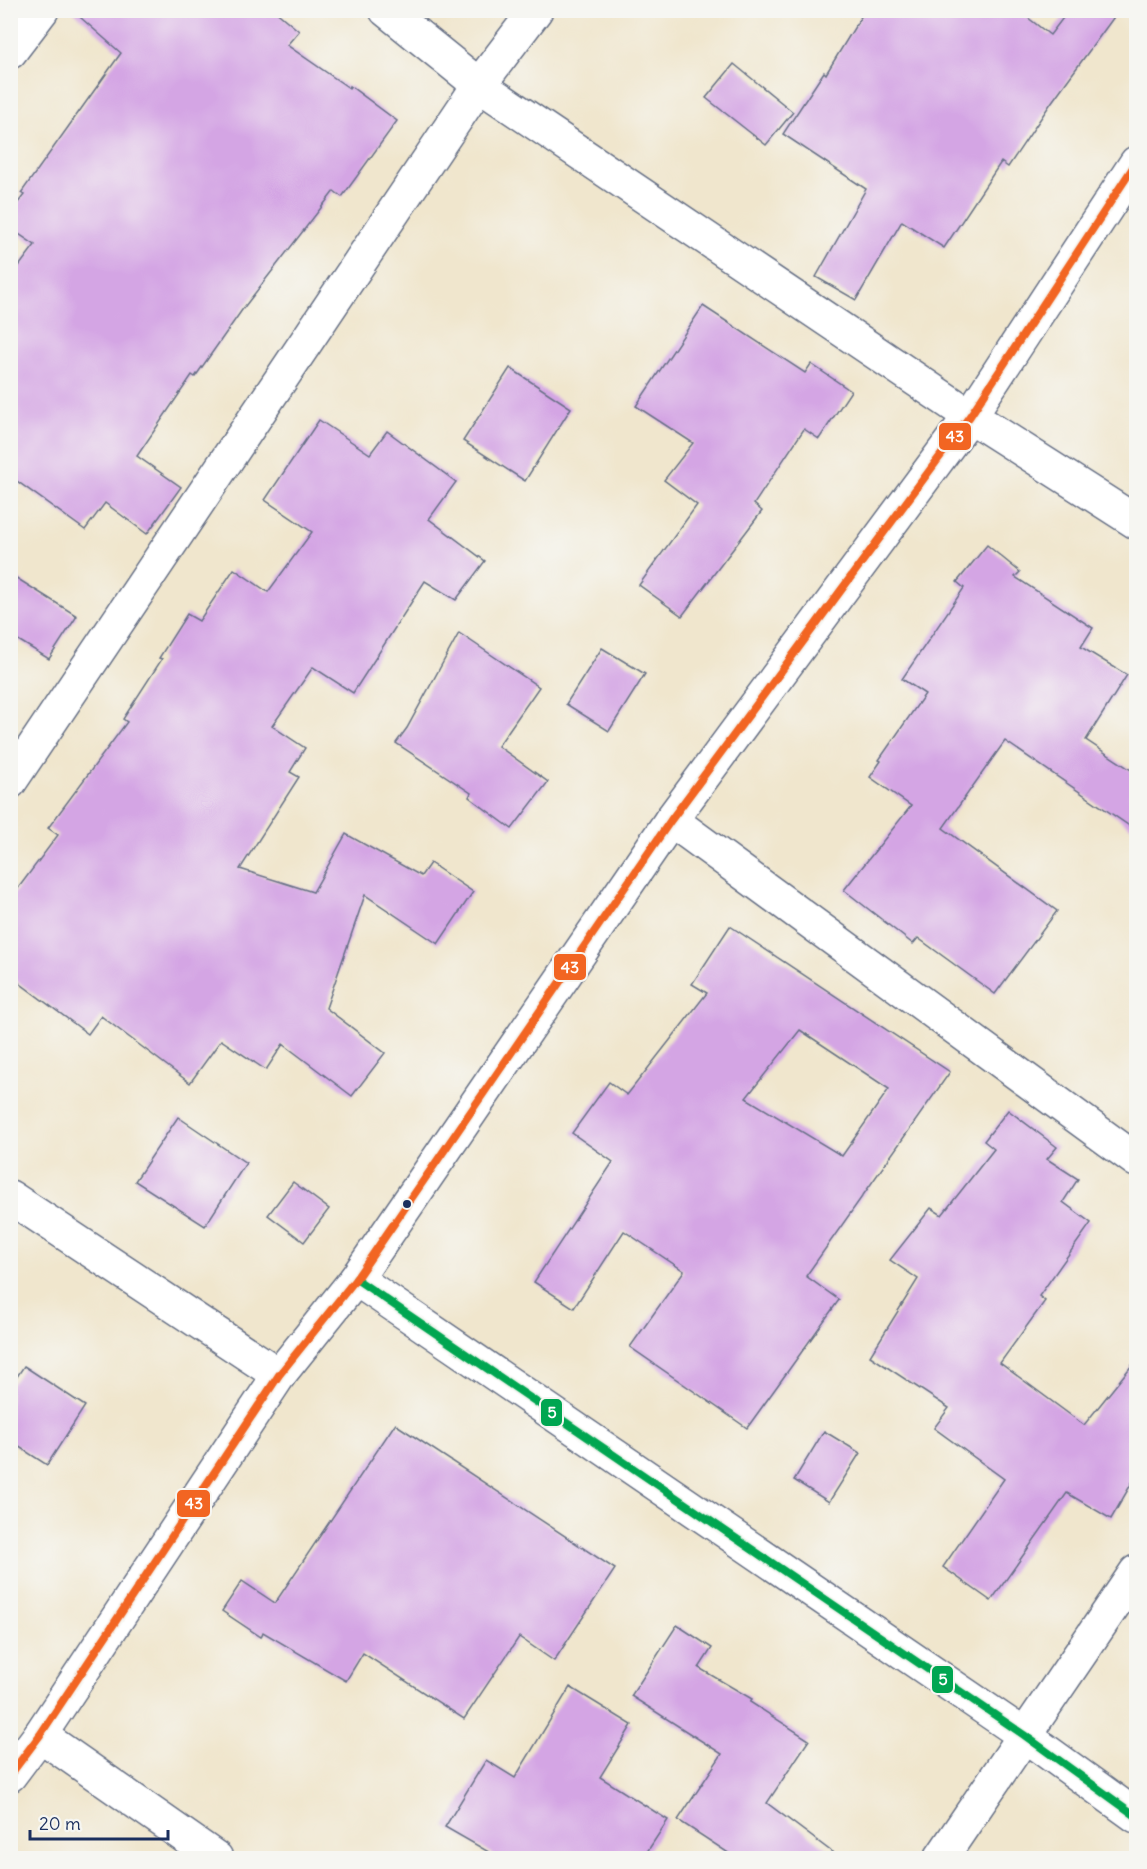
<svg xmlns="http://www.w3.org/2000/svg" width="1147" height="1869" viewBox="0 0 1147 1869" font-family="Delius,sans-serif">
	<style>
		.building { fill: #d4a5e4; fill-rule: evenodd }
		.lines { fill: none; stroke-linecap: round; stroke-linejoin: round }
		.minor-casing { stroke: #666f85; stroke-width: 36 }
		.major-casing { stroke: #666f85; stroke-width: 36 }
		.minor { stroke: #fff; stroke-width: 33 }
		.major { stroke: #fff; stroke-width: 33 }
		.bus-1-casing { stroke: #f6f6f2; stroke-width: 12 }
		.bus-2-casing { stroke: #f6f6f2; stroke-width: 12 }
		.bus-1 { stroke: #00a651; stroke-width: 8 }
		.bus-2 { stroke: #f26522; stroke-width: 8 }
		.bus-dot { fill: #1b2f5e; stroke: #f6f6f2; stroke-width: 2 }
		.line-badge { stroke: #f6f6f2; stroke-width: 2 }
		.badge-label { font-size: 16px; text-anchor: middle; font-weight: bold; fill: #fff }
	</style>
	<rect width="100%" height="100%" fill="#f6f6f2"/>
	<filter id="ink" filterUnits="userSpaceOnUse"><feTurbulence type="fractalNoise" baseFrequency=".0167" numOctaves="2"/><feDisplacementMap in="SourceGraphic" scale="12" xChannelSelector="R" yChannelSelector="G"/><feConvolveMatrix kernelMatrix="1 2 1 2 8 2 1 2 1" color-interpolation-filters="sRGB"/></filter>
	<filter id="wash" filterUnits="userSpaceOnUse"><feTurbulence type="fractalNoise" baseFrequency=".008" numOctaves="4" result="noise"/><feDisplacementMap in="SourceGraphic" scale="24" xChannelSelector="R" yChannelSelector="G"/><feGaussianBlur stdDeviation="1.35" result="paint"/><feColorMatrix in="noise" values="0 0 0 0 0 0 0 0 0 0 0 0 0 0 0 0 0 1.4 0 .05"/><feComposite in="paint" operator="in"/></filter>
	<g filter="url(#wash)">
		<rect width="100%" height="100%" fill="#f0e6cd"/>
		<g id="blocks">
			<!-- building -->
			<g class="building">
				<polygon points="72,10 274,10 299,31 287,45 349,88 350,86 397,121 342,197 334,191 242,310 195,377 192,375 137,456 181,487 147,534 105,503 85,530 10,476 10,278 35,245 10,228 10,213 24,195 21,193 121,53"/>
				<polygon points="865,10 1018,10 1050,35 1069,10 1119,10 1051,103 1008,167 1001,162 944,248 902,221 856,300 816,277 866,189 783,134 824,72 826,74"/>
				<polygon points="734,64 793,112 766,145 706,98"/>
				<polygon points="703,306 805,373 811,364 851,391 819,439 804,429 754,504 762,511 682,616 639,585 697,505 664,480 693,443 636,406"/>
				<polygon points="510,368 571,408 525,481 463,441"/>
				<polygon points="319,420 370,454 387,431 456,482 429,519 485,561 456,600 425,581 353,693 313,667 272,726 305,748 290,772 299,777 240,869 313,892 346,834 421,876 430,863 473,892 438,944 365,895 326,1008 385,1053 352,1096 283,1044 266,1070 221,1040 190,1083 101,1016 88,1034 10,976 10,899 58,835 48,828 127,722 123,719 162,659 159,658 187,614 199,621 234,569 268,592 312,532 265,500"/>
				<polygon points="987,545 1020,572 1015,577 1093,628 1081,647 1127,675 1086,740 1137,774 1137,831 1005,741 943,828 1057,911 995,994 918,938 913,944 844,890 911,806 870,777 881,761 879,760 925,694 902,679 964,588 957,582"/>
				<polygon points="10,574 77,616 49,659 10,635"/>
				<polygon points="459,633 539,687 498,746 548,782 512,829 469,797 471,793 396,743 407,728"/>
				<polygon points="602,648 645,674 609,731 566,704"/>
				<path d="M730 926 950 1072 806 1276 839 1300 747 1428 630 1347 684 1271 624 1231 574 1308 534 1282 613 1162 572 1133 609 1082 627 1095 707 993 692 984ZM800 1030 889 1089 842 1156 746 1098Z"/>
				<polygon points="1008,1110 1057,1147 1047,1159 1078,1179 1063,1202 1091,1223 1039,1296 1045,1301 1000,1363 1084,1425 1137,1359 1137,1474 1111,1519 1067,1493 991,1601 943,1567 1004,1479 934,1428 949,1408 870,1356 918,1279 890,1260 931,1208 942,1215 994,1149 984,1141"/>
				<polygon points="178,1117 246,1163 205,1226 135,1181"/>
				<polygon points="293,1182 329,1209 304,1242 268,1215"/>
				<polygon points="24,1366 85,1406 47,1465 10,1441 10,1387"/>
				<polygon points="395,1424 615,1569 554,1661 519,1637 464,1719 363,1653 346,1681 263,1632 261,1637 222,1611 242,1581 275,1603"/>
				<polygon points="824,1431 860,1453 829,1502 794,1480"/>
				<polygon points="677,1625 712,1648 699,1668 752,1699 750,1702 809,1740 767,1803 840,1858 736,1858 678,1820 722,1754 631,1696"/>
				<polygon points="570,1687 632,1725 600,1777 668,1820 643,1858 499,1858 445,1827 486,1760 515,1778"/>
			</g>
		</g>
	</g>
	<g filter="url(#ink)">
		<use href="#blocks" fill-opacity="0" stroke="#666f85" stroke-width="1.5"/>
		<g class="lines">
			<defs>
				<g id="minor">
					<polyline points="386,10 479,85 970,416 1136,522"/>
					<polyline points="10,52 42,10"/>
					<polyline points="10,782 479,85 536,10"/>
					<polyline points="671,820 1136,1160"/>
					<polyline points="10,1197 279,1375"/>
					<polyline points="356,1279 1024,1735 1136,1816"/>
					<polyline points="40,1735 216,1858"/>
					<polyline points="941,1858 1136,1572"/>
				</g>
				<polyline id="major" points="10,1775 40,1735 279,1375 356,1279 671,820 970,416 1136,163"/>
			</defs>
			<!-- minor casing -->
			<use href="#minor" class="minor-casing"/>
			<!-- major casing -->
			<use href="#major" class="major-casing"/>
			<!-- minor -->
			<use href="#minor" class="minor"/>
			<!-- major -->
			<use href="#major" class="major"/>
			<defs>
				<polyline id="bus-1" points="356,1279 1024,1735 1136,1816"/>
				<polyline id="bus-2" points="10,1775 40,1735 279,1375 356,1279 671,820 970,416 1136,163"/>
			</defs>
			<!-- bus-1 casing -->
			<use href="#bus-1" class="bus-1-casing"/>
			<!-- bus-2 casing -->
			<use href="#bus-2" class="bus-2-casing"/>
			<!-- bus-1 -->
			<use href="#bus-1" class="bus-1"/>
			<!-- bus-2 -->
			<use href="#bus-2" class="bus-2"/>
		</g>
	</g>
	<!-- markers -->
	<circle class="bus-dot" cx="407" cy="1204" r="5"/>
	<g class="line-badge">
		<rect x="938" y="422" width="34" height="29" rx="6" fill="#f26522"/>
		<rect x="553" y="953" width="34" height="28" rx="6" fill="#f26522"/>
		<rect x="540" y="1398" width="23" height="29" rx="6" fill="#00a651"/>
		<rect x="176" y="1489" width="35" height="29" rx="6" fill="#f26522"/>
		<rect x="931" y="1665" width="23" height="29" rx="6" fill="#00a651"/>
	</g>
	<g class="badge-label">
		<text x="955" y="442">43</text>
		<text x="570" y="973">43</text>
		<text x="552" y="1418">5</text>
		<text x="194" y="1509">43</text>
		<text x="943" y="1685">5</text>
	</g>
	<!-- margin -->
	<rect width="1147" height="1869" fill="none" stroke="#f6f6f2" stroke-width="36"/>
	<!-- scale -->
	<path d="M30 1830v9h138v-9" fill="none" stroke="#1b2f5e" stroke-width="3"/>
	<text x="39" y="1830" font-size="18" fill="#1b2f5e" stroke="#f6f6f2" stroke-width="4.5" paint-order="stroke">20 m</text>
</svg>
